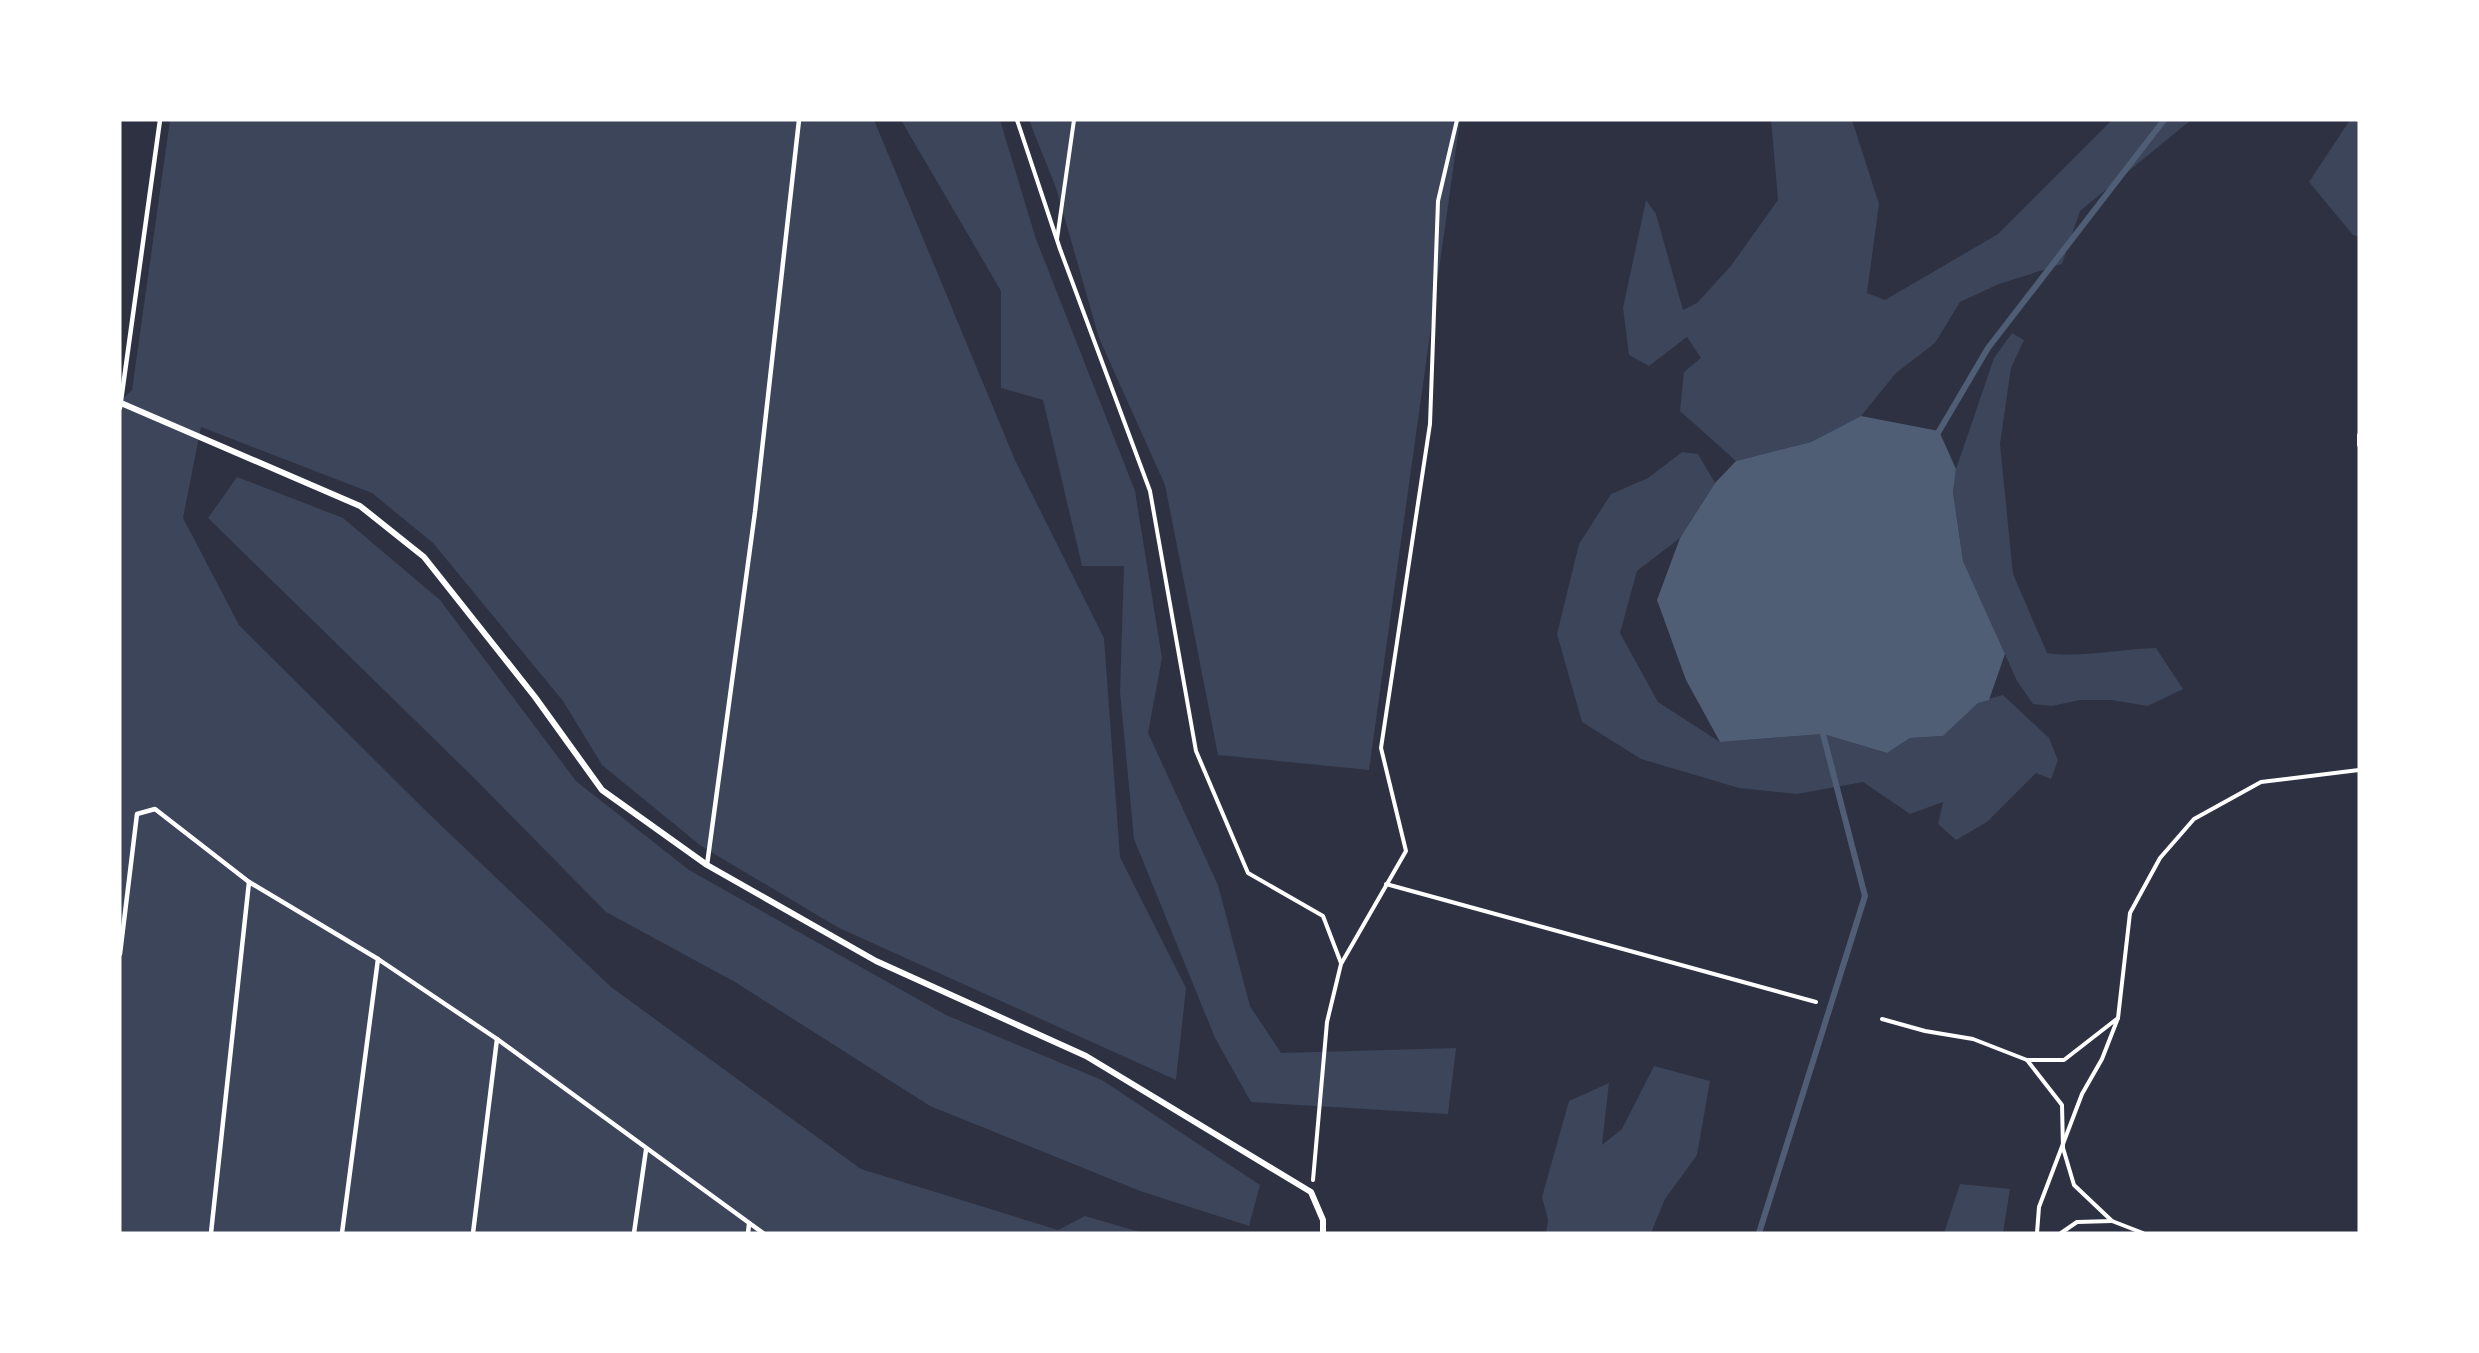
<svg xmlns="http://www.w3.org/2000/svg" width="2479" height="1353" viewBox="0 0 2479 1353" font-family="Rubik,sans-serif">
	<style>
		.green { fill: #3c4559 }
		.water { fill: #4f5d75 }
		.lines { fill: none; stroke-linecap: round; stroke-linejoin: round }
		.stream { stroke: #4f5d75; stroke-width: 6 }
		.path { stroke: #fff; stroke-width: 4 }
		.service { stroke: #fff; stroke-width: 4.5 }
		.minor { stroke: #fff; stroke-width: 6 }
	</style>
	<rect width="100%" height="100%" fill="#2d3142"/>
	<!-- green -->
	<g class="green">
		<polygon points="170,120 874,120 1015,460 1104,638 1120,857 1186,988 1176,1080 839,928 701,846 602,765 563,701 433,543 372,493 201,427 183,518 239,625 429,814 611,987 861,1169 1058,1230 1085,1216 1143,1233 120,1233 120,401 132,390"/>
		<polygon points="901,120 1000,120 1036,239 1135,491 1162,658 1148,733 1218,885 1250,1006 1281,1053 1456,1048 1448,1114 1251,1102 1215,1038 1134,839 1120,692 1124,566 1082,566 1043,400 1001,388 1001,291"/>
		<polygon points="1029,120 1460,120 1369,770 1218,755 1165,485 1099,338 1056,188"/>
		<polygon points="1771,120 1852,120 1879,204 1867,293 1885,300 1998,234 2112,120 2191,120 2080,211 2062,264 1999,284 1960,302 1935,343 1896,373 1861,416 1811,442 1736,461 1680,411 1684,372 1701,358 1687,337 1649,366 1629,355 1623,308 1646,200 1656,214 1683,310 1697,303 1730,267 1778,200"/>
		<polygon points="2350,120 2359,120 2359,237 2353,235 2309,182"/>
		<path d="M2012 333 2024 340 2011 368 2000 444 2013 574 2047 653C2081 658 2120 649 2156 648L2183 689 2148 706 2111 700H2080L2052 706 2033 704 2017 681 1963 561 1953 492 1956 469 1994 358Z"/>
		<polygon points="1682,452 1698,454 1715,483 1680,538 1637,571 1620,633 1658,702 1720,742 1823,734 1887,753 1910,738 1943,736 1978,702 2003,695 2049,738 2058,760 2051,779 2036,773 1987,822 1956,840 1938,824 1943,802 1910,814 1863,782 1797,794 1739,788 1641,759 1582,722 1557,634 1579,544 1611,494 1648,478"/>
		<polygon points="237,477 343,518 440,600 576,781 689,870 946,1015 1102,1080 1260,1185 1249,1226 1140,1191 930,1106 735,982 606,912 471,775 208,518"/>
		<polygon points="1654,1066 1710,1081 1697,1155 1665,1199 1651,1233 1546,1233 1548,1220 1542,1197 1569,1101 1609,1083 1602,1145 1622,1129"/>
		<polygon points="1960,1184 2010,1189 2003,1233 1944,1233"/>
	</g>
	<!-- water -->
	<polygon class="water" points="1861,416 1939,431 1956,469 1953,492 1963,561 2005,654 1989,700 1978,703 1943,736 1910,738 1887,753 1823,734 1720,742 1686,680 1657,600 1680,538 1715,483 1736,461 1811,442"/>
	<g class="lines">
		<!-- stream -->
		<g class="stream">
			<polyline points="1935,438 1988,348 2164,120"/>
			<polyline points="1759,1233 1865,896 1823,734 1824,727"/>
		</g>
		<!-- path -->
		<g class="path">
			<polyline points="1017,120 1060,249 1150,491 1196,751 1248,873 1323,916 1341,963"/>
			<polyline points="1057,239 1074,120"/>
			<polyline points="2359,435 2359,445"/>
			<polyline points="1386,884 1816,1002"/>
			<polyline points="2118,1018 2130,913 2160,858 2194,819 2261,782 2359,770"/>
			<polyline points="1882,1019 1925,1031 1973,1039 2027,1060 2062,1105 2063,1148 2074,1185 2112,1221 2077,1222 2061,1233"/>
			<polyline points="2027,1060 2064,1060 2118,1018 2102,1059 2082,1094 2039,1207 2037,1233"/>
			<polyline points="1313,1180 1327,1022 1341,964 1406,851 1381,748 1430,424 1438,201 1457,120"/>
			<polyline points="2112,1221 2143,1233"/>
		</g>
		<!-- service -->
		<g class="service">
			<polyline points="120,408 160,120"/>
			<polyline points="707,865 755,512 799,120"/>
			<polyline points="120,954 137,814 155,809 249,882 378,959 497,1039 763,1233"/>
			<polyline points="211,1233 249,882"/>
			<polyline points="342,1233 378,959"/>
			<polyline points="473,1233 497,1039"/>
			<polyline points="634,1233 646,1150"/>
			<polyline points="748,1233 749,1224"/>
		</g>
		<!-- minor -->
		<polyline class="minor" points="121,403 360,506 424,557 535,697 602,790 707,865 876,961 1086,1056 1311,1192 1323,1220 1323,1233"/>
	</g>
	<!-- border -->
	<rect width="2479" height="1353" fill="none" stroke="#ffffff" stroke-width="243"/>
</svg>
